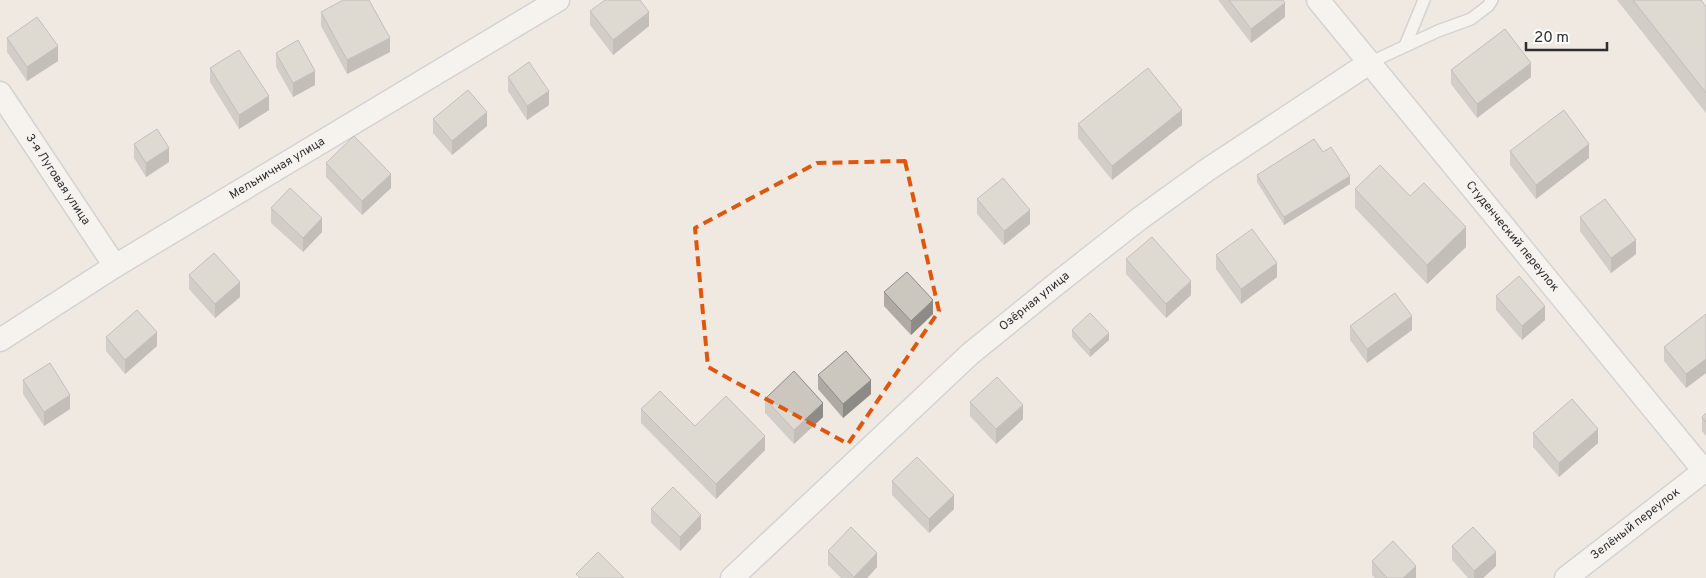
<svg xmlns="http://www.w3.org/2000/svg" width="1706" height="578" viewBox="0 0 1706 578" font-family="Overpass,sans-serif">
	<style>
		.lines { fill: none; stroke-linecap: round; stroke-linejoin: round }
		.lane-casing { stroke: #b4b7c1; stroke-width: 14 }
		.street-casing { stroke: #b4b7c1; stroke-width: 25 }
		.lane { stroke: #fff; stroke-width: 11 }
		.street { stroke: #fff; stroke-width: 22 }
		.wall { fill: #afaba4 }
		.shaded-wall { fill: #8e8b86 }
		.building { fill: #cbc7bf; stroke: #8e8b86 }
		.marked { fill: none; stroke: #df570e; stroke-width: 4; stroke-dasharray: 10 6; stroke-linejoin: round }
		.labels { text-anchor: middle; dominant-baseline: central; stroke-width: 4.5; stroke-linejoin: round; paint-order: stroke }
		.street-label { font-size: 12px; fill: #2e2e2e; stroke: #fff }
	</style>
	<rect width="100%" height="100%" fill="#efe9e1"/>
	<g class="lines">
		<defs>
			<g id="lane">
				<polyline points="1405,46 1424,0"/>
				<polyline points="1369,63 1438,31 1471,19 1488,6 1492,0"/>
			</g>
			<g id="street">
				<path id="s1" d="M1318 0 1706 473"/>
				<path id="s2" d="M0 93 115 266"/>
				<path id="s3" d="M0 340 115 266 558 0"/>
				<path id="s4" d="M732 578 970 354 1055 285 1139 219 1207 170 1369 63"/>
				<path id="s5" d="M1566 578 1704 471"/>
			</g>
		</defs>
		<!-- lane casing -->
		<use href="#lane" class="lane-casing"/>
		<!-- street casing -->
		<use href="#street" class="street-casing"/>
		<!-- lane -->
		<use href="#lane" class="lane"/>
		<!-- street -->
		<use href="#street" class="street"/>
	</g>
	<!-- wall -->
	<g class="wall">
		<polygon points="1218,0 1283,0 1285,17 1251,43"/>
		<polygon points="1617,0 1701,0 1706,7 1706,113"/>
		<polygon points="590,11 649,26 613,55 590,25"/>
		<polygon points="321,12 390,52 347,74 321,26"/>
		<polygon points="7,38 58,61 27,81 7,52"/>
		<polygon points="276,53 315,85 293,97 276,67"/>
		<polygon points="210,68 269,110 239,129 210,82"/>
		<polygon points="1451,70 1531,77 1477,118 1451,84"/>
		<polygon points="508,77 549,105 527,120 508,91"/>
		<polygon points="433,119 487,126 452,155 433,133"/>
		<polygon points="1078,124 1182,125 1112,180 1078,138"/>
		<polygon points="134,144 169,162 146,177 134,158"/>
		<polygon points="1510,151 1589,158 1536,199 1510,165"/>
		<polygon points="1323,152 1350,184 1284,225 1257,182 1257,175"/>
		<polygon points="326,163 391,188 362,215 326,177"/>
		<polygon points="1355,189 1410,196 1466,247 1427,284 1355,208"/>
		<polygon points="977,199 1030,224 1004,245 977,214"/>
		<polygon points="271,208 322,232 303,252 271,223"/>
		<polygon points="1580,217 1636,254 1611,273 1580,231"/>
		<polygon points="1216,255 1277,277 1241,304 1216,269"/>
		<polygon points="1126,259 1191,295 1166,318 1126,274"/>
		<polygon points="189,275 240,297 215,318 189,289"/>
		<polygon points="884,292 933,314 911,335 884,306"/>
		<polygon points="1496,296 1545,320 1522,340 1496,310"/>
		<polygon points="1706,314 1706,373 1686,388 1664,361 1664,347"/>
		<polygon points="1350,326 1412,330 1367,363 1350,340"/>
		<polygon points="1072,330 1109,340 1090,357 1072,337"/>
		<polygon points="106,337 157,346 125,374 106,351"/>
		<polygon points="818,375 871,394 843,418 818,389"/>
		<polygon points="23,380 70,409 44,426 23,394"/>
		<polygon points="765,399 823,417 794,444 765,413"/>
		<polygon points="970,402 1023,419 996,444 970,416"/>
		<polygon points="641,409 695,426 765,450 716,499 641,423"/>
		<polygon points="1706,413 1706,436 1702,431 1702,417"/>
		<polygon points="1533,433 1598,443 1559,477 1533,447"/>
		<polygon points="892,481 954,509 929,533 892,495"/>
		<polygon points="651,509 701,529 680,551 651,523"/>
		<polygon points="1452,546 1496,566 1483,578 1468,578 1452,560"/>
		<polygon points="828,551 877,567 867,578 841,578 828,565"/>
		<polygon points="1372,561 1416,578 1375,578 1372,575"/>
	</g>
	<!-- shaded-wall -->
	<g class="shaded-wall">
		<polygon points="1285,3 1285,17 1251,43 1251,29"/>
		<polygon points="649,12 649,26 613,55 613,40"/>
		<polygon points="390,38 390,52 347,74 347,60"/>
		<polygon points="58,46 58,61 27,81 27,67"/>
		<polygon points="1531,63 1531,77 1477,118 1477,104"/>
		<polygon points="315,71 315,85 293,97 293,83"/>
		<polygon points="549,91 549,105 527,120 527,106"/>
		<polygon points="269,96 269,110 239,129 239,115"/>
		<polygon points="1182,110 1182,125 1112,180 1112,166"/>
		<polygon points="487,112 487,126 452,155 452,141"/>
		<polygon points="1589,144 1589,158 1536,199 1536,185"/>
		<polygon points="169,148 169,162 146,177 146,163"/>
		<polygon points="391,174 391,188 362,215 362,201"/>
		<polygon points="1350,176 1350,184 1284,225 1284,217"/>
		<polygon points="1030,210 1030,224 1004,245 1004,231"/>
		<polygon points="322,218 322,232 303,252 303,238"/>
		<polygon points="1466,227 1466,247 1427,284 1427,265"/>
		<polygon points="1636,240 1636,254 1611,273 1611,258"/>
		<polygon points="1277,263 1277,277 1241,304 1241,289"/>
		<polygon points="1191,281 1191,295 1166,318 1166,304"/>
		<polygon points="240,282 240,297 215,318 215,304"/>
		<polygon points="933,300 933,314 911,335 911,321"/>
		<polygon points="1545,306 1545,320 1522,340 1522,326"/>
		<polygon points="1412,316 1412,330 1367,363 1367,349"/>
		<polygon points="157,332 157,346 125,374 125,360"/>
		<polygon points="1109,333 1109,340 1090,357 1090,350"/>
		<polygon points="1706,359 1706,373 1686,388 1686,374"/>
		<polygon points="871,380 871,394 843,418 843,404"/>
		<polygon points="70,395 70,409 44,426 44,412"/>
		<polygon points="823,403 823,417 794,444 794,430"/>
		<polygon points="1023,405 1023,419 996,444 996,429"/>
		<polygon points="1598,429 1598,443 1559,477 1559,463"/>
		<polygon points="765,436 765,450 716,499 716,484"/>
		<polygon points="954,495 954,509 929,533 929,519"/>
		<polygon points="701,515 701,529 680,551 680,537"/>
		<polygon points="1496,552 1496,566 1483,578 1474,578 1474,571"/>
		<polygon points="877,553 877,567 867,578 854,578 854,577"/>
		<polygon points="1416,566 1416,578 1403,578"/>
	</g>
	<!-- building -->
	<g class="building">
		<polygon points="343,0 369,0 390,38 347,60 321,12"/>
		<polygon points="605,0 640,0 649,12 613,40 590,11"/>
		<polygon points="1229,0 1283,0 1285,3 1251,29"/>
		<polygon points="1633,0 1701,0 1706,7 1706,93"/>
		<polygon points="37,17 58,46 27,67 7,38"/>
		<polygon points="1505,29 1531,63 1477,104 1451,70"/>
		<polygon points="298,40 315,71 293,83 276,53"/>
		<polygon points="239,50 269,96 239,115 210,68"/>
		<polygon points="529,62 549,91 527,106 508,77"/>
		<polygon points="1148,68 1182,110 1112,166 1078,124"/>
		<polygon points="468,90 487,112 452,141 433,119"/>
		<polygon points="1564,110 1589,144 1536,185 1510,151"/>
		<polygon points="157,129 169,148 146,163 134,144"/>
		<polygon points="354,136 391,174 362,201 326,163"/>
		<polygon points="1314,139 1323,152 1331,147 1350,176 1284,217 1257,175"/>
		<polygon points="1380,165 1410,196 1424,183 1466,227 1427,265 1355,189"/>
		<polygon points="1003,178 1030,210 1004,231 977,199"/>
		<polygon points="290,188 322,218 303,238 271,208"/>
		<polygon points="1605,199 1636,240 1611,258 1580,217"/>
		<polygon points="1252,229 1277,263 1241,289 1216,255"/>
		<polygon points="1152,237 1191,281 1166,304 1126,259"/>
		<polygon points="214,253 240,282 215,304 189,275"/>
		<polygon points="907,272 933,300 911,321 884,292"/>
		<polygon points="1519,276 1545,306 1522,326 1496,296"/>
		<polygon points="1395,293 1412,316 1367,349 1350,326"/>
		<polygon points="137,310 157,332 125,360 106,337"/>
		<polygon points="1090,313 1109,333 1090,350 1072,330"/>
		<polygon points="1706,314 1706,359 1686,374 1664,347"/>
		<polygon points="846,351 871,380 843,404 818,375"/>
		<polygon points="50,363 70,395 44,412 23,380"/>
		<polygon points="794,371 823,403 794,430 765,399"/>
		<polygon points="997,377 1023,405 996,429 970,402"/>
		<polygon points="660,391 695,426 726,396 765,436 716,484 641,409"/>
		<polygon points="1572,399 1598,429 1559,463 1533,433"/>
		<polygon points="1706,413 1706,422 1702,417"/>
		<polygon points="917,457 954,495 929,519 892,481"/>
		<polygon points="673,487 701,515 680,537 651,509"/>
		<polygon points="851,527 877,553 854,577 828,551"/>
		<polygon points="1473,527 1496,552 1474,571 1452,546"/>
		<polygon points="1393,541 1416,566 1403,578 1387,578 1372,561"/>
		<polygon points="598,552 624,578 580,578 576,574"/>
	</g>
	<!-- marked area -->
	<path d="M0 0H1706V578H0ZM905 161 939 311 848 444 708 367 695 228 817 163Z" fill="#efe9e1" fill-opacity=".55" fill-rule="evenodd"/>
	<path class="marked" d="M905 161 939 311 848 444 708 367 695 228 817 163Z"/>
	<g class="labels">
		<!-- street labels -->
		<g class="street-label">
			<text stroke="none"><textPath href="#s3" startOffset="326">Мельничная улица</textPath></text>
			<text stroke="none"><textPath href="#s2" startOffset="104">3-я Луговая улица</textPath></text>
			<text stroke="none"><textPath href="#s1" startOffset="306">Студенческий переулок</textPath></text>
			<text stroke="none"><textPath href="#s4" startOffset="410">Озёрная улица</textPath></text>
			<text stroke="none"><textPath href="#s5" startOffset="88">Зелёный переулок</textPath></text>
		</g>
	</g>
	<!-- scale -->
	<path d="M1526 42v8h81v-8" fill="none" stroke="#2e2e2e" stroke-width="2.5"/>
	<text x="1534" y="42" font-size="15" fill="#2e2e2e" stroke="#ffffff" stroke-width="4" paint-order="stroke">20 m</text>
</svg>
